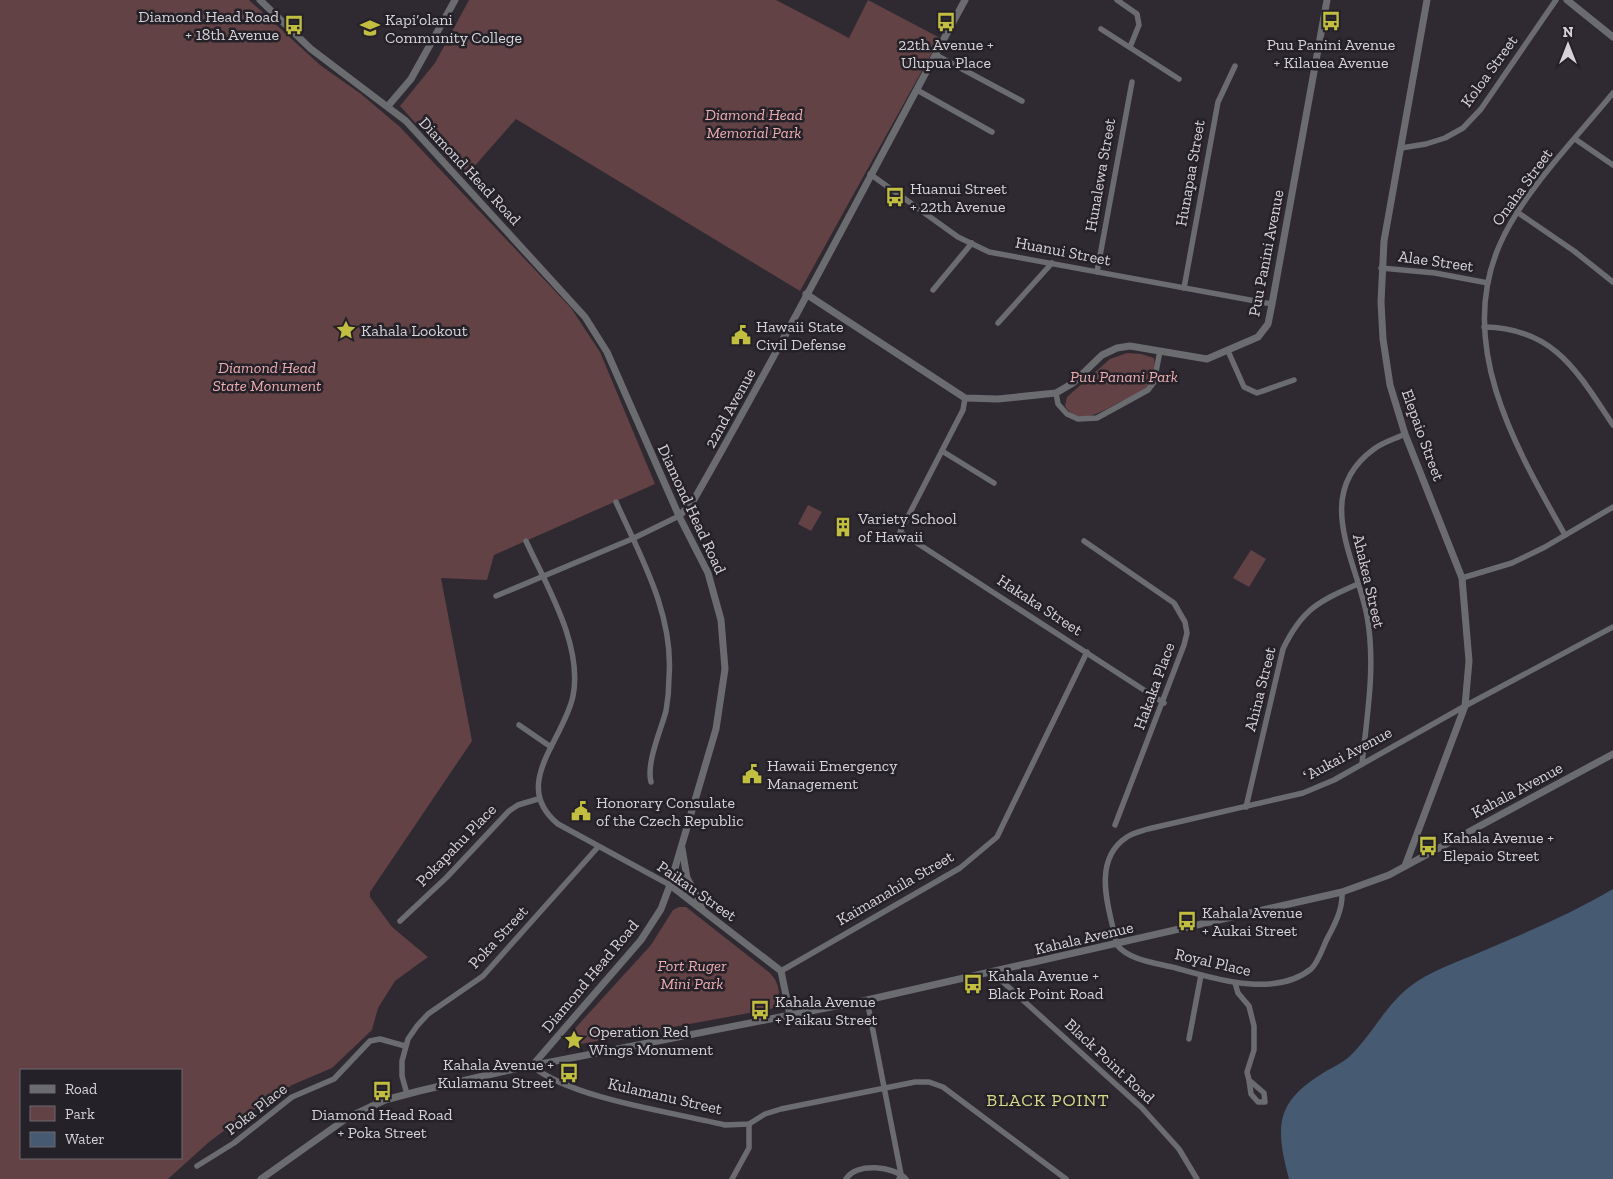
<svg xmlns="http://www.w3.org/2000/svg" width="1613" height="1179" viewBox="0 0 1613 1179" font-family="'Zilla Slab',serif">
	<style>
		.green { fill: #624244; fill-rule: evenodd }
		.water { fill: #465a71 }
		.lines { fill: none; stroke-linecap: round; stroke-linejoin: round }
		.minor { stroke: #6b6c70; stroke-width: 5.5 }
		.tertiary { stroke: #6b6c70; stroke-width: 7 }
		.labels { text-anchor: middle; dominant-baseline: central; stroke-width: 5; stroke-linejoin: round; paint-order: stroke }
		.poi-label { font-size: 16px; fill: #d6d3d8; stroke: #252128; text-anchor: start }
		.street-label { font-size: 16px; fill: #d6d3d8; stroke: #252128 }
		.park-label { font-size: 16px; font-style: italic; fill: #eeaeb1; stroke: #252128 }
		.neighbourhood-label { font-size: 18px; letter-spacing: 1px; fill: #d8d889; stroke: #252128 }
	</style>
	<rect width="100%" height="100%" fill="#2f2a32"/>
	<!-- green -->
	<g class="green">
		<path d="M0 0H249L320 65 361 94 400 127 571 308 600 352 655 484 494 555 487 580 441 578 472 741 370 892V897L392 927 428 957 395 981 378 1008 372 1030 332 1068 292 1085 241 1118 209 1142 168 1179H0ZM21 1070H181V1158H21Z"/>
		<polygon points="469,0 776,0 849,38 868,0 940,38 800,291 516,119 465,177 400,106 435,63"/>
		<path d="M1127 353 1141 354 1154 358C1156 367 1154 381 1147 388 1141 395 1128 398 1120 402 1104 410 1079 428 1065 406L1067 397 1110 359Z"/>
		<polygon points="808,505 822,512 811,531 798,524"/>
		<polygon points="1251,550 1266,559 1249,587 1233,578"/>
		<path d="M679 907H686L770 973C780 983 783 1000 771 1009L575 1045 570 1044 568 1040 569 1035 651 945 673 910Z"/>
	</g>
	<!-- water -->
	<path class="water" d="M1613 889V1179H1289C1276 1129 1274 1104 1320 1075 1330 1068 1344 1063 1352 1054 1373 1033 1384 1008 1408 988 1429 971 1458 962 1483 951 1527 932 1571 914 1613 889Z"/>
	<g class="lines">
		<!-- minor -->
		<g class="minor">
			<polyline points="1117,0 1137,14 1139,25 1130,47"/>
			<polyline points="1101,29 1179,79"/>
			<polyline points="936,55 1022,101"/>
			<polyline points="917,90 992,132"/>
			<polyline points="1575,139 1613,165"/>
			<polyline points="1401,148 1426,144 1445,138 1463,128 1481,109 1556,0"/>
			<polyline points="870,174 958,237 989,252 1272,304"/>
			<polyline points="1517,212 1574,251 1613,282"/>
			<polyline points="1381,268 1435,273 1488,283"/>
			<polyline points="1097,272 1132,82"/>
			<polyline points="1184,288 1218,102 1235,66"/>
			<polyline points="933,290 972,243"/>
			<polyline points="998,323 1052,263"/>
			<path d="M1484 327C1555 328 1578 373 1613 425"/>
			<polyline points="1228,351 1244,387 1257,393 1294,380"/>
			<polyline points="1056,393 1058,404 1067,414 1078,419 1097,418 1148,390 1154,382 1160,351"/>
			<polyline points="965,398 963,410 900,532 1164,703"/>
			<polyline points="942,451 994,483"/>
			<path d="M616 502C641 557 674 615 669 677 669 688 668 700 666 711 661 730 646 763 651 782"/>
			<path d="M1565 535C1516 448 1455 345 1500 244 1522 193 1578 136 1613 93"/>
			<path d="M526 541C547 587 583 645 573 696 564 740 510 785 558 824L670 885"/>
			<polyline points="1084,541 1174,603 1185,622 1187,633 1184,645 1115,825"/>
			<polyline points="1462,578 1512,563 1545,547 1613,507"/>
			<polyline points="496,596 632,539 679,516"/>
			<polyline points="519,725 551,747"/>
			<path d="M1362 764C1367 715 1376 665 1367 616 1356 559 1312 494 1374 449 1383 442 1395 439 1405 434"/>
			<path d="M1246 807 1283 649C1302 609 1319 601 1358 584"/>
			<path d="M1342 892C1343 909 1335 924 1327 939 1323 947 1318 963 1311 969 1275 998 1215 979 1176 968 1157 963 1130 961 1117 945 1110 911 1090 861 1127 837 1133 833 1142 831 1148 829L1303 793 1334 780 1465 706 1613 627"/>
			<polyline points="400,921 447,877 509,811 518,805 538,799"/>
			<polyline points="781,971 960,868 997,837 1087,652"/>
			<polyline points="993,973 1142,1108 1179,1149 1197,1179"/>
			<polyline points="1235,983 1238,993 1249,1006 1254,1026 1254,1050 1247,1072 1249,1080 1264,1093 1265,1102 1258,1102 1251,1094 1249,1080"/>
			<polyline points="867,1000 901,1174 899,1179"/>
			<polyline points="1189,1039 1201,975"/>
			<path d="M532 1066C573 1099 672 1112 725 1125L749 1124 765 1114 781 1109 915 1082H929L943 1087 1066 1179"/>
			<polyline points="407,1094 402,1076 402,1061 408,1039 417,1026 428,1014 483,976 598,847"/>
			<polyline points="197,1166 234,1143 292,1097 334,1079 370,1041 380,1039 405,1046"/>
			<polyline points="732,1179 749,1148 749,1124"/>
			<path d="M846 1179C856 1162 894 1166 906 1179"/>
		</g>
		<!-- tertiary -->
		<g class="tertiary">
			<polyline points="260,0 311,49 406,121 585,317 607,352 679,516 708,573 721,620 725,669 716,729 670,885 661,909 641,940 532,1066"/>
			<polyline points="1567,0 1613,37"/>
			<polyline points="388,106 411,79 455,0"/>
			<polyline points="806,294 965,398 998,399 1056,393 1073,383 1102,355 1117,348 1130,346 1207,359 1258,337 1268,324 1272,304 1327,0"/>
			<path d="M679 516 692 503C787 338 874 167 965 0"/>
			<polyline points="682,848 687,878 702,906"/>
			<polyline points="1405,866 1465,706 1469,661 1462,578 1405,434 1390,385 1383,339 1381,302 1384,241 1427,0"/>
			<polyline points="670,885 781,971 790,1015"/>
			<polyline points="261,1179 347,1118 385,1100 419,1091 505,1071 867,1000 1342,892 1389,875 1613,754"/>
		</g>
	</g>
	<!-- icons -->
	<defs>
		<symbol id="bus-bare" viewBox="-9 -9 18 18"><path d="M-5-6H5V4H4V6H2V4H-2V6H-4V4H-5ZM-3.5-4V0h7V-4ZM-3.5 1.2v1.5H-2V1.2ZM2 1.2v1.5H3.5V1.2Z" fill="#c1be40" stroke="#252128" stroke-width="2.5" paint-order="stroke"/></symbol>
		<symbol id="university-bare" viewBox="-9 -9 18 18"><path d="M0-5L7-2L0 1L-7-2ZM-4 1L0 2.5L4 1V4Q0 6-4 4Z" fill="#c1be40" stroke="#252128" stroke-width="2.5" paint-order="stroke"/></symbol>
		<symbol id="sight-bare" viewBox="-9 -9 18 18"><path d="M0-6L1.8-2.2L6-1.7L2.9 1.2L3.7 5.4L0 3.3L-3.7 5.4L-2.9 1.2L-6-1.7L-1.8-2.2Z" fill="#c1be40" stroke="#252128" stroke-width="2.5" paint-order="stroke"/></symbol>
		<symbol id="civic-bare" viewBox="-9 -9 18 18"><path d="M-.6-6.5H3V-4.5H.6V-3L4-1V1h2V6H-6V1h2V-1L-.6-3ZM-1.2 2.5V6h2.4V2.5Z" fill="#c1be40" stroke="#252128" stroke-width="2.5" paint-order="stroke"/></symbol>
		<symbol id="building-bare" viewBox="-9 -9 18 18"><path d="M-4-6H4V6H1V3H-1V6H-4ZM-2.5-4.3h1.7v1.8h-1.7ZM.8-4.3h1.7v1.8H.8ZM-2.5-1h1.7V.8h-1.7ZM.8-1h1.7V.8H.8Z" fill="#c1be40" stroke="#252128" stroke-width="2.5" paint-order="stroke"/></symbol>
	</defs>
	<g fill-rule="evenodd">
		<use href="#bus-bare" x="1317" y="7" width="28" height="28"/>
		<use href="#bus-bare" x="932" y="8" width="28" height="28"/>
		<use href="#bus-bare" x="280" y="11" width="28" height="28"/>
		<use href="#university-bare" x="356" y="14" width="28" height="28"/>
		<use href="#bus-bare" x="881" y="183" width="28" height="28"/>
		<use href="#sight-bare" x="332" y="316" width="28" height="28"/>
		<use href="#civic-bare" x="727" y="321" width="28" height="28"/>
		<use href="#building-bare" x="829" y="513" width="28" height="28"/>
		<use href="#civic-bare" x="738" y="760" width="28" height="28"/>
		<use href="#civic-bare" x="567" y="797" width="28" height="28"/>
		<use href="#bus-bare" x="1414" y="832" width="28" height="28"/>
		<use href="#bus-bare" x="1173" y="907" width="28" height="28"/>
		<use href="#bus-bare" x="959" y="970" width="28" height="28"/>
		<use href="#bus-bare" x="746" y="996" width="28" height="28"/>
		<use href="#sight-bare" x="560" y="1026" width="28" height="28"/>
		<use href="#bus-bare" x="555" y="1059" width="28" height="28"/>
		<use href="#bus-bare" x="368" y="1077" width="28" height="28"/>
	</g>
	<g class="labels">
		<!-- poi labels -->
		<g class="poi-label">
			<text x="279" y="16" text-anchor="end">Diamond Head Road<tspan x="279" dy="18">+ 18th Avenue</tspan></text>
			<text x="385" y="19">Kapi‘olani<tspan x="385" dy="18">Community College</tspan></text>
			<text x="946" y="44" text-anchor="middle">22th Avenue +<tspan x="946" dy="18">Ulupua Place</tspan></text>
			<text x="1331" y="44" text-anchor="middle">Puu Panini Avenue<tspan x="1331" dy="18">+ Kilauea Avenue</tspan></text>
			<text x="910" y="188">Huanui Street<tspan x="910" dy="18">+ 22th Avenue</tspan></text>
			<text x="756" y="326">Hawaii State<tspan x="756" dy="18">Civil Defense</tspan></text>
			<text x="361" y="330">Kahala Lookout</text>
			<text x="858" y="518">Variety School<tspan x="858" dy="18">of Hawaii</tspan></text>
			<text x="767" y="765">Hawaii Emergency<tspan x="767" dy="18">Management</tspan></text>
			<text x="596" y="802">Honorary Consulate<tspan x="596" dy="18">of the Czech Republic</tspan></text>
			<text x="1443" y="837">Kahala Avenue +<tspan x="1443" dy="18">Elepaio Street</tspan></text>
			<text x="1202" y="912">Kahala Avenue<tspan x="1202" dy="18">+ Aukai Street</tspan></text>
			<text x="988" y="975">Kahala Avenue +<tspan x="988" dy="18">Black Point Road</tspan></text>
			<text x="775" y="1001">Kahala Avenue<tspan x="775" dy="18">+ Paikau Street</tspan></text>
			<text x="589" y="1031">Operation Red<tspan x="589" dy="18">Wings Monument</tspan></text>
			<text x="554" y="1064" text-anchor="end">Kahala Avenue +<tspan x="554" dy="18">Kulamanu Street</tspan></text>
			<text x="382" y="1114" text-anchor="middle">Diamond Head Road<tspan x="382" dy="18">+ Poka Street</tspan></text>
		</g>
		<!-- street labels -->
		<g class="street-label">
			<text transform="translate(1489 71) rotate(-54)">Koloa Street</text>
			<text transform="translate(470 171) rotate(47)">Diamond Head Road</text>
			<text transform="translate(1190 173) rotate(-80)">Hunapaa Street</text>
			<text transform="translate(1100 175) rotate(-80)">Hunalewa Street</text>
			<text transform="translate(1522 187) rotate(-54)">Onaha Street</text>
			<text transform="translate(1063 251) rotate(11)">Huanui Street</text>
			<text transform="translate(1266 253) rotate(-79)">Puu Panini Avenue</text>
			<text transform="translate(1436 261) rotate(8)">Alae Street</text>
			<text transform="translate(730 408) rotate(-61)">22nd Avenue</text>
			<text transform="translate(1423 435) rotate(70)">Elepaio Street</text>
			<text transform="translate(692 509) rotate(65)">Diamond Head Road</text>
			<text transform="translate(1369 581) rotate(77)">Ahakea Street</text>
			<text transform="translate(1040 605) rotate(33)">Hakaka Street</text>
			<text transform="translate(1154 686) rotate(-70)">Hakaka Place</text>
			<text transform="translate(1260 689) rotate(-76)">Ahina Street</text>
			<text transform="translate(1347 754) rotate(-28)">ʻAukai Avenue</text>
			<text transform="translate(1517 790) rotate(-28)">Kahala Avenue</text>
			<text transform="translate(456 845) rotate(-46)">Pokapahu Place</text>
			<text transform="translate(895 888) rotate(-30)">Kaimanahila Street</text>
			<text transform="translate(697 891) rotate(35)">Paikau Street</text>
			<text transform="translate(498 937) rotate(-47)">Poka Street</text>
			<text transform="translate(1084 938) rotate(-13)">Kahala Avenue</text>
			<text transform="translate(1213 962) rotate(13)">Royal Place</text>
			<text transform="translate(590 976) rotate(-50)">Diamond Head Road</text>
			<text transform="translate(1110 1061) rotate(43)">Black Point Road</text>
			<text transform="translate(665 1096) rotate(13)">Kulamanu Street</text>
			<text transform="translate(256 1109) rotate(-38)">Poka Place</text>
		</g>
		<!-- park labels -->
		<g class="park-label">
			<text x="754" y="114">Diamond Head<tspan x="754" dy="18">Memorial Park</tspan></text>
			<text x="267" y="367">Diamond Head<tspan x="267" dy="18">State Monument</tspan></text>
			<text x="1124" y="376">Puu Panani Park</text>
			<text x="692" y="965">Fort Ruger<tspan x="692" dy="18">Mini Park</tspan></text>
		</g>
		<!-- neighbourhood labels -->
		<g class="neighbourhood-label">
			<text x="1048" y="1100">BLACK POINT</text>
		</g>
	</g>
	<!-- legend -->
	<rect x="20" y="1069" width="162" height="90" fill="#252128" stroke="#6c686e"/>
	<rect x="30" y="1085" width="25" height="8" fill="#6b6c70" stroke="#6c686e"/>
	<text x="65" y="1094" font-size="15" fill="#d6d3d8">Road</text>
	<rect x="30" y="1106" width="25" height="15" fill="#624244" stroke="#6c686e"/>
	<text x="65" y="1119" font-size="15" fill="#d6d3d8">Park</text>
	<rect x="30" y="1132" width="25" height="15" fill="#465a71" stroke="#6c686e"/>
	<text x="65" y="1144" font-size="15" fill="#d6d3d8">Water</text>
	<!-- north arrow -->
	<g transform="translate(1568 45)" stroke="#252128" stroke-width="4" paint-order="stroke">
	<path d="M0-4L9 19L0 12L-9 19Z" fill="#d6d3d8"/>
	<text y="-8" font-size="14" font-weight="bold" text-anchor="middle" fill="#d6d3d8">N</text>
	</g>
</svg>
